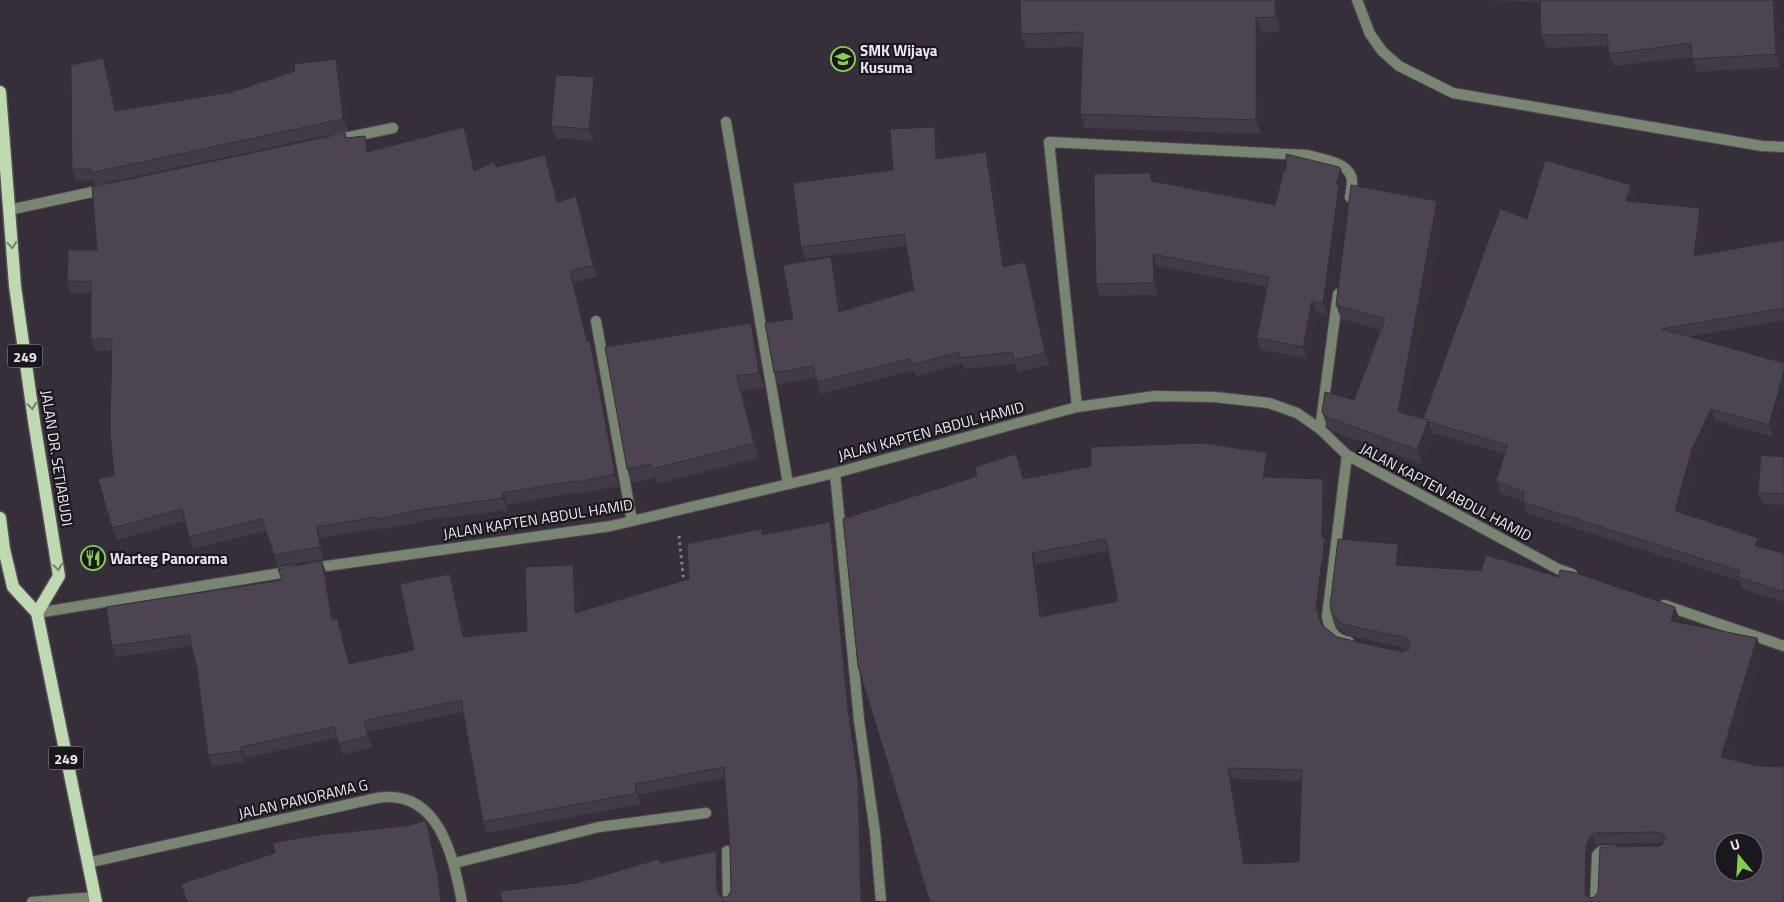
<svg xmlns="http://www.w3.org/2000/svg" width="1784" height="902" viewBox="0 0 1784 902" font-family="'Titillium Web',sans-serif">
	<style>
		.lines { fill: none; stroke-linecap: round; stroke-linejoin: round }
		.street-casing { stroke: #534b56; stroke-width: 12 }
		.primary-casing { stroke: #534b56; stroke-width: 15 }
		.path { stroke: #87808a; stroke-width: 3; stroke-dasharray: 2.5 4; stroke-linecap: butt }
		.street { stroke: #788571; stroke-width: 10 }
		.primary { stroke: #bfd9b0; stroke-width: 12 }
		.wall { fill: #423a46; fill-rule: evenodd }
		.shaded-wall { fill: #363039 }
		.building { fill: #4d4451; stroke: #363039; fill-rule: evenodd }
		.oneway { stroke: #75826e }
		.labels { text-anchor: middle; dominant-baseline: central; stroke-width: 4.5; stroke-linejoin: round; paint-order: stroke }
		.shield { fill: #1b181d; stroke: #ada8af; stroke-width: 1 }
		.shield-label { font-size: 14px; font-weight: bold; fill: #ece6ee }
		.poi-label { font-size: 15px; font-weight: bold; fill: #ece6ee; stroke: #1b181d; text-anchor: start }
		.street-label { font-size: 15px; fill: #ece6ee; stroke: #1b181d }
	</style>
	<rect width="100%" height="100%" fill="#362e39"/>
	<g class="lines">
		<defs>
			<g id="street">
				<polyline points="1357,0 1370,34 1382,51 1399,66 1453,93 1762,146 1784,147"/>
				<polyline points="726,122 788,484"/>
				<polyline points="335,140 393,128"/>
				<polyline points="9,210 106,189"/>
				<polyline points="596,321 632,521"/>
				<path d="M1077 407 1049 142 1307 155C1321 159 1351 162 1352 181 1352 187 1351 192 1350 197"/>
				<polyline points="1320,429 1338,294"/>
				<path d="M1347 455 1327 617C1330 631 1334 639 1349 642"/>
				<polyline points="835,473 859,720 875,832 881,902"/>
				<polyline points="312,568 611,526 835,473 1077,407 1155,396 1214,397 1269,403 1297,413 1320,429 1347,455 1558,569 1572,574"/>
				<polyline points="1664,605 1784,646"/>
				<polyline points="37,613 293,571"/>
				<polyline points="727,851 728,902"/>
				<path d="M87 863 377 798C439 788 453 856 462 902"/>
				<polyline points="455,863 599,827 706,813"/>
				<polyline points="32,902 95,897"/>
				<polyline points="1595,902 1597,855 1601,851 1613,851"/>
			</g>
			<g id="primary">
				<polyline points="0,92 15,286 34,421 59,576 37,613"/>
				<polyline points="0,518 4,549 13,587 37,613 96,902"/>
			</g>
		</defs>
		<!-- street casing -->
		<use href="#street" class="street-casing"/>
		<!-- primary casing -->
		<use href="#primary" class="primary-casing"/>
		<!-- path -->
		<polyline class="path" points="679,536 684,584"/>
		<!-- street -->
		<use href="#street" class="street"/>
		<!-- primary -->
		<use href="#primary" class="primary"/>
	</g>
	<!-- wall -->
	<g class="wall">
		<polygon points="1279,0 1281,31 1262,33 1261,134 1085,128 1080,114 1083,47 1026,48 1021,34"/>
		<polygon points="1480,0 1777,0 1781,67 1697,72 1692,57 1614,66 1609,54 1608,46 1546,48 1541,35 1541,2"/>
		<polygon points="336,59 340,71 348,131 95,185 94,180 76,181 72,169 107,69 117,111 232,92"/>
		<polygon points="598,89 594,141 556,138 551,126"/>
		<polygon points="464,127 468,139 476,170 496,167 549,166 558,202 580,207 597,277 574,282 588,341 590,341 595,352 619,486 578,494 578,492 507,505 508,510 428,520 381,530 380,528 321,538 324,559 278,566 266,531 193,549 189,537 185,521 117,540 112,528 114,475 112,351 96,351 91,339 91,293 71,293 67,281 97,250 345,133 347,138 369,147 370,151"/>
		<polygon points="939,139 940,158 991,163 1005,266 1029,274 1050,365 1018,372 1015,364 964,369 962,363 916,377 914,370 821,394 816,378 778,385 774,373 793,319 831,257 835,268 842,311 914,290 906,246 806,259 801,247 893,170"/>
		<polygon points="1154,181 1275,205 1345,181 1342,193 1343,196 1328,316 1317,313 1307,358 1261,350 1257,338 1267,287 1157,266 1158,295 1100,296 1096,284"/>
		<polygon points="1631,185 1635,196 1633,201 1704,220 1700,255 1784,240 1784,320 1688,337 1784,363 1773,437 1715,420 1696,460 1682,513 1761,547 1784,553 1784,602 1742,589 1740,581 1527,513 1523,501 1500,493 1496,481 1505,454 1433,433 1422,464 1332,431 1327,426 1322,412 1354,400 1381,330 1341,319 1336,305 1442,215 1405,414 1423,419 1527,219"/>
		<polygon points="756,337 764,387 742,391 759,458 657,484 655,478 632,483 627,469"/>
		<path d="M1267 453 1271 464 1269 477 1323 479 1327 490 1326 542 1329 549 1320 618 1322 625 1337 637 1402 652 1409 649 1346 635 1336 626 1332 615 1402 555 1401 565 1679 618 1678 622 1757 638 1761 649 1728 759 1757 766 1784 902H930L977 476 1016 454 1024 478ZM1108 551 1118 601 1043 616 1036 564ZM1232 779 1301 781 1299 862 1246 864ZM1662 843H1663L1662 845 1658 846 1594 897H1589L1590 855 1596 846 1601 844Z"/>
		<polygon points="1784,457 1784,505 1763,504 1758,493"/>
		<polygon points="830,522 834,533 852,721 862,790 865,901 502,902 577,883 660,863 720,862 721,897 727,897 731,891 730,848 725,778 639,795 641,804 487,833 483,822 463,712 368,732 372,747 343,755 337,738 245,758 245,762 212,766 208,755 197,669 192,646 116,657 112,646 282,580 326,572 334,619 341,629 350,664 414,650 450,574 454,585 465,636 527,631 573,565 577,576 579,612 689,579 761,529 763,535"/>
	</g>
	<!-- shaded-wall -->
	<g class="shaded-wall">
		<polygon points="1275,0 1279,0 1281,31 1276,17"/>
		<polygon points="1773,0 1777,0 1781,67 1776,54"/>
		<polygon points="1256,18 1262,33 1261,134 1256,120"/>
		<polygon points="103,58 107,69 119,123 115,111"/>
		<polygon points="336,59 340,71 348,131 343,119"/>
		<polygon points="594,77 598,89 594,141 589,129"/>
		<polygon points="464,127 468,139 479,182 474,171"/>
		<polygon points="935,127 939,139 941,170 936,159"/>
		<polygon points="365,136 369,147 372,163 367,152"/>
		<polygon points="986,152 991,163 1007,278 1003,267"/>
		<polygon points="545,155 549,166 561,214 557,202"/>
		<polygon points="1341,169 1345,181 1342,193 1343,196 1328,316 1323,304 1336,184"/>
		<polygon points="1631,185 1635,196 1630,212 1626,201"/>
		<polygon points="576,196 580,207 597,277 593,265"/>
		<polygon points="1437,201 1442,215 1403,426 1398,412"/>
		<polygon points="1700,208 1704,220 1699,267 1694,256"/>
		<polygon points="1153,254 1157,266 1158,295 1154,283"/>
		<polygon points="831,257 835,268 843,323 839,312"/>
		<polygon points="1025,262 1029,274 1050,365 1045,353"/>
		<polygon points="570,271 574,282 591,353 587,342"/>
		<polygon points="1312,301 1317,313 1307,358 1303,347"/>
		<polygon points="751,323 756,337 764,387 759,373"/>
		<polygon points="590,341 595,352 619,486 615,474"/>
		<polygon points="1784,371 1784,398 1773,437 1769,425"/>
		<polygon points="737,376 742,391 759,458 754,443"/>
		<polygon points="1711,409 1715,420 1696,460 1679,522 1675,511 1692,449"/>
		<polygon points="1428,420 1433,434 1422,464 1417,450"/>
		<polygon points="1267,453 1271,464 1267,488 1263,477"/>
		<polygon points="1323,479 1327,490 1326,542 1329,549 1320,618 1325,635 1316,607 1322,537"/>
		<polygon points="503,493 507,505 508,510 503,498"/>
		<polygon points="830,522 834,533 852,721 862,790 865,902 861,901 848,710"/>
		<polygon points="317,527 321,538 324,559 320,547"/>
		<polygon points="1758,538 1762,550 1755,546"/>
		<polygon points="1398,544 1402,555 1400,576 1396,565"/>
		<polygon points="1032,553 1036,564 1044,628 1040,617"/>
		<polygon points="322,561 326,572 336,631 332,620"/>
		<polygon points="573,565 577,576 579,624 575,613"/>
		<polygon points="450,574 454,585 467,648 463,637"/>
		<polygon points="1675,607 1679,618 1675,632 1671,621"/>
		<polygon points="337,618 341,629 353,675 349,664"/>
		<polygon points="1757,638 1761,649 1725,768 1721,757"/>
		<polygon points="364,721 368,732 372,747 368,736"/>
		<polygon points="241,747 245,758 245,762 241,751"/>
		<polygon points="1228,768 1232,779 1248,875 1244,864"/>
		<polygon points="635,784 639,795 641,804 637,793"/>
		<polygon points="426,821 430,833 442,888 444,902 441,902"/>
		<polygon points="1592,835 1596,846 1590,855 1589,902 1585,895 1586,844"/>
		<polygon points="716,851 720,862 721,902 717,892"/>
	</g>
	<!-- building -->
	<g class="building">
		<polygon points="1020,0 1275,0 1276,17 1256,18 1256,120 1080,114 1083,32 1021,34"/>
		<polygon points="1540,0 1773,0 1776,54 1692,59 1691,43 1609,54 1607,34 1541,35"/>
		<polygon points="103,58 115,111 232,92 295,71 294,64 336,59 343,119 91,173 91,169 72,169 71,65"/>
		<polygon points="556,75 594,77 589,129 551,126"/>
		<polygon points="464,127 474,171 494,162 496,167 545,155 557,202 576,196 593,265 570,271 587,342 590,341 615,474 574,483 574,481 503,493 503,498 424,509 377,519 376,517 317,527 320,547 274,555 262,519 189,537 182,509 112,528 98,479 114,475 110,431 112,339 91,339 91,282 67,281 68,250 97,250 92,187 345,133 346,138 365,136 367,152"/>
		<polygon points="935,127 936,159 986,152 1003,267 1025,262 1045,353 1014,360 1012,352 960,358 959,352 912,365 910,359 817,382 813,366 774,373 765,323 793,319 783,265 831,257 839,312 914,290 904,234 801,247 793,183 893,170 890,129"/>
		<polygon points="1286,154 1339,167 1341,169 1336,184 1339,185 1323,304 1312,301 1303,347 1257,338 1269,277 1153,254 1154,283 1096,284 1094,174 1151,173 1151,181 1275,205 1284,170 1286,170"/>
		<polygon points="1545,160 1631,185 1626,201 1700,208 1694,256 1784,240 1784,308 1662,329 1784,363 1784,371 1769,425 1711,409 1692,449 1675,511 1758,538 1755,546 1784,553 1784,592 1738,577 1740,571 1523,502 1524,492 1496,481 1508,445 1429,422 1428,420 1423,419 1500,209 1527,219"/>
		<polygon points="1351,185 1437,201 1398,412 1428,420 1417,450 1327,417 1322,412 1325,392 1354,400 1385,319 1336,305"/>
		<polygon points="751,323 759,373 737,376 754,443 652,469 651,464 627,469 605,347"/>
		<path d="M1204 443 1267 453 1263 477 1323 479 1322 537 1325 538 1316 607 1321 624 1337 637 1402 652 1409 649 1410 643 1406 638 1342 624 1332 615 1330 606 1338 539 1398 544 1396 565 1481 571 1486 555 1559 577 1560 570 1573 572 1675 607 1671 621 1757 638 1721 757 1757 766 1784 767V902H930L858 666 843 519 977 476 975 467 1016 454 1023 479 1091 466V447ZM1106 539 1118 601 1040 617 1032 553ZM1228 768 1302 770 1299 862 1244 864ZM1658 832 1664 835 1665 839 1662 845 1658 846 1600 847 1598 892 1594 897 1590 898 1585 895 1586 844 1592 835 1597 833ZM1724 842H1754V872H1724Z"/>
		<polygon points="1761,455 1784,457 1784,494 1758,493"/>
		<polygon points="830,522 848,710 858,779 861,901 911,902 502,902 500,891 577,883 659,859 660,863 716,851 717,892 721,897 727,897 731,891 730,848 724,767 635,784 637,793 483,822 461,700 364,721 368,736 339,744 334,727 241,747 241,751 208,755 197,669 189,635 112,646 106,607 282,580 278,569 322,561 332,620 337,618 349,664 414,650 400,584 450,574 463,637 527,631 525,567 573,565 575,613 689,579 687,544 761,529 762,535"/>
		<polygon points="426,821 438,876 441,902 187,902 181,884 275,853 273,843 310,836 405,826"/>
	</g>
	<!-- one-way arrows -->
	<defs><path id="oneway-chevron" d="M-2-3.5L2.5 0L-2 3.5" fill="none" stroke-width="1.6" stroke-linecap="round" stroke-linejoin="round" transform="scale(1.25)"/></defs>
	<g class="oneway">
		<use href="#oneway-chevron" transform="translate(12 245) rotate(85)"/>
		<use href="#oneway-chevron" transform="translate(32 406) rotate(82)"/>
		<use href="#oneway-chevron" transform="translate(58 567) rotate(81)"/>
	</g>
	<!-- icons -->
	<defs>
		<symbol id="school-ring" viewBox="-11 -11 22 22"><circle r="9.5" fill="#1b181d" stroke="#84cf4d" stroke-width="1.5"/><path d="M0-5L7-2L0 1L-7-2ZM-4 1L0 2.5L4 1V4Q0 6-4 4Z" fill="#84cf4d"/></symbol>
		<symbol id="restaurant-ring" viewBox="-11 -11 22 22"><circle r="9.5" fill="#1b181d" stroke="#84cf4d" stroke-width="1.5"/><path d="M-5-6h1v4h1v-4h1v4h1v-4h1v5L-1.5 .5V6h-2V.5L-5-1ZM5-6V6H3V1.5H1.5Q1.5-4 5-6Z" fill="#84cf4d"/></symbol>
	</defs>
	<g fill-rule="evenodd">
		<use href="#school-ring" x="829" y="45" width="28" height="28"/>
		<use href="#restaurant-ring" x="79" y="544" width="28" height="28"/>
	</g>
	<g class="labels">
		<!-- shield labels -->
		<g class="shield">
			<rect x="7.5" y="344.5" width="35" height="23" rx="4"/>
			<rect x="48.5" y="746.5" width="35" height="23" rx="4"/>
		</g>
		<g class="shield-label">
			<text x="25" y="356">249</text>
			<text x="66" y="758">249</text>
		</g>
		<!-- poi labels -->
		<g class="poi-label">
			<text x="860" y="50">SMK Wijaya<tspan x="860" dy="17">Kusuma</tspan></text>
			<text x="110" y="558">Warteg Panorama</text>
		</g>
		<!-- street labels -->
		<g class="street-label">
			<text transform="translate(931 431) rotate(-15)">JALAN KAPTEN ABDUL HAMID</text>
			<text transform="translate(57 458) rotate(81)">JALAN DR. SETIABUDI</text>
			<text transform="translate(1446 492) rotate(28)">JALAN KAPTEN ABDUL HAMID</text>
			<text transform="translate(538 519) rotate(-9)">JALAN KAPTEN ABDUL HAMID</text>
			<text transform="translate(303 799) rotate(-13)">JALAN PANORAMA G</text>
		</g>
	</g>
	<!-- north arrow -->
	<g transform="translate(1739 857) rotate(342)"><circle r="24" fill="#1b181d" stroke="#6f6a71"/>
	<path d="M0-4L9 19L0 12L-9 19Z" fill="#84cf4d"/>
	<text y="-8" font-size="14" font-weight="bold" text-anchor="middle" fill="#ece6ee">U</text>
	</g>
</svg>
